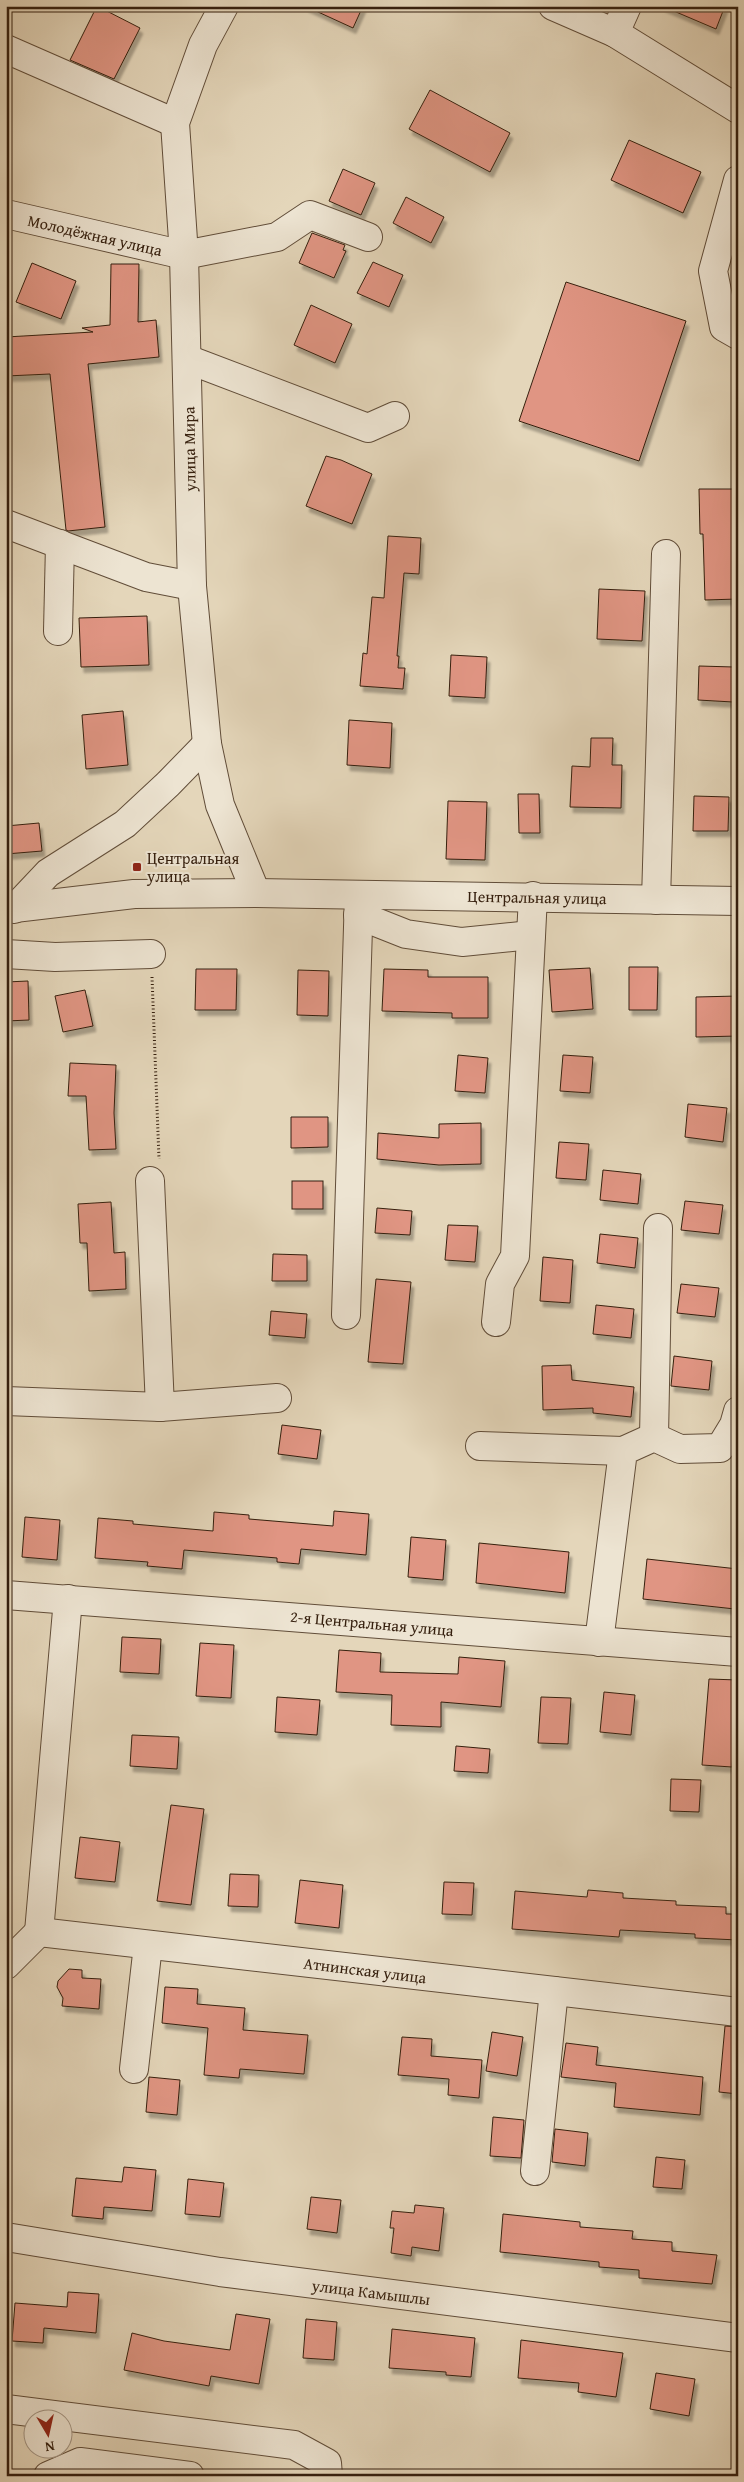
<svg xmlns="http://www.w3.org/2000/svg" width="744" height="2482" viewBox="0 0 744 2482" font-family="'Gentium Book Plus',serif">
	<style>
		.building { fill: #e09583; stroke: #351f0e; filter: url(#shadow) }
		.lines { fill: none; stroke-linecap: round; stroke-linejoin: round }
		.minor-casing { stroke: #614d39; stroke-width: 30 }
		.path { stroke: #351f0e; stroke-width: 3; stroke-dasharray: 1 2.5; stroke-linecap: butt }
		.minor { stroke: #ede4d2; stroke-width: 28 }
		.poi-dot { fill: #8f2418; stroke: #ede4d2; stroke-width: 2 }
		.labels { text-anchor: middle; dominant-baseline: central; stroke-width: 4; stroke-linejoin: round; paint-order: stroke }
		.street-label { font-size: 16px; fill: #351f0e; stroke: #ede4d2 }
		.poi-label { font-size: 16px; fill: #351f0e; stroke: #ede4d2; text-anchor: start }
	</style>
	<defs>
		<filter id="shadow"><feDropShadow dx="3" dy="5.5" stdDeviation="1" flood-color="#0004"/></filter>
	</defs>
	<rect width="100%" height="100%" fill="#e4d6ba"/>
	<filter id="stains"><feTurbulence type="fractalNoise" baseFrequency=".004" numOctaves="4"/><feColorMatrix values="0 0 0 0 .2 0 0 0 0 .09 0 0 0 0 .02 0 0 0 .5 -.17"/></filter>
	<radialGradient id="worn" r=".72"><stop offset=".6" stop-color="#630" stop-opacity="0"/><stop offset="1" stop-color="#630" stop-opacity=".3"/></radialGradient>
	<!-- building -->
	<g class="building">
		<polygon points="97,6 140,28 114,79 70,60"/>
		<polygon points="305,6 363,6 353,28"/>
		<polygon points="662,6 725,6 716,29"/>
		<polygon points="430,90 510,133 490,172 409,129"/>
		<polygon points="629,140 701,172 683,213 611,180"/>
		<polygon points="343,169 375,183 361,215 329,201"/>
		<polygon points="406,197 444,217 431,243 393,223"/>
		<polygon points="312,233 345,245 343,250 346,251 334,278 299,263"/>
		<polygon points="373,262 403,275 389,307 357,293"/>
		<polygon points="32,263 76,281 61,319 16,302"/>
		<polygon points="111,264 139,264 138,322 156,320 159,357 88,364 105,527 68,531 66,530 50,374 6,376 6,337 93,332 82,328 110,325"/>
		<polygon points="566,282 686,321 639,461 519,421"/>
		<polygon points="311,305 352,324 335,363 294,345"/>
		<polygon points="326,456 341,460 372,474 352,524 306,506"/>
		<polygon points="699,489 735,489 738,599 705,600 703,534 700,534"/>
		<polygon points="388,536 421,538 419,574 404,573 397,656 399,656 398,668 405,668 403,689 360,686 363,653 367,654 372,597 384,598"/>
		<polygon points="599,589 645,591 642,641 597,639"/>
		<polygon points="147,616 149,665 81,667 79,618"/>
		<polygon points="451,655 487,657 485,698 449,696"/>
		<polygon points="699,666 734,667 733,702 698,700"/>
		<polygon points="123,711 128,765 86,769 82,715"/>
		<polygon points="349,720 392,723 390,768 347,765"/>
		<polygon points="591,738 613,738 612,765 622,765 621,808 570,807 572,766 590,767"/>
		<polygon points="518,794 539,794 540,833 519,833"/>
		<polygon points="694,796 729,797 728,831 693,831"/>
		<polygon points="448,801 487,802 485,860 446,859"/>
		<polygon points="39,823 42,851 6,854 6,826"/>
		<polygon points="629,967 658,967 657,1010 629,1010"/>
		<polygon points="590,968 593,1009 552,1012 549,970"/>
		<polygon points="196,969 237,969 236,1010 195,1010"/>
		<polygon points="384,969 428,970 428,977 488,977 488,1018 452,1018 452,1013 382,1011"/>
		<polygon points="298,970 329,971 328,1016 297,1015"/>
		<polygon points="28,981 29,1020 6,1021 6,982"/>
		<polygon points="85,990 93,1026 63,1032 55,996"/>
		<polygon points="738,996 738,1036 696,1037 696,997"/>
		<polygon points="458,1055 488,1058 485,1093 455,1091"/>
		<polygon points="563,1055 593,1057 590,1093 560,1091"/>
		<polygon points="70,1063 116,1065 114,1113 116,1149 89,1150 86,1096 68,1096"/>
		<polygon points="688,1104 727,1108 723,1142 685,1137"/>
		<polygon points="291,1117 328,1117 328,1147 291,1148"/>
		<polygon points="481,1123 481,1164 439,1165 377,1159 378,1133 439,1138 439,1124"/>
		<polygon points="559,1142 589,1144 586,1180 556,1178"/>
		<polygon points="603,1170 641,1174 638,1204 600,1200"/>
		<rect x="292" y="1181" width="31" height="28"/>
		<polygon points="685,1201 723,1205 719,1234 681,1230"/>
		<polygon points="111,1202 114,1253 125,1252 126,1289 89,1291 87,1243 80,1243 78,1204"/>
		<polygon points="377,1208 412,1211 410,1235 375,1233"/>
		<polygon points="448,1225 478,1226 475,1262 445,1260"/>
		<polygon points="600,1234 638,1238 635,1268 597,1263"/>
		<polygon points="273,1254 307,1255 307,1281 272,1281"/>
		<polygon points="543,1257 573,1260 570,1303 540,1301"/>
		<polygon points="376,1279 411,1282 403,1364 368,1362"/>
		<polygon points="681,1284 719,1288 715,1317 677,1313"/>
		<polygon points="596,1305 634,1309 631,1338 593,1334"/>
		<polygon points="271,1311 307,1314 305,1338 269,1335"/>
		<polygon points="674,1356 712,1361 709,1390 671,1386"/>
		<polygon points="571,1365 572,1380 634,1387 631,1417 593,1413 593,1408 543,1410 542,1366"/>
		<polygon points="282,1425 321,1430 317,1459 278,1454"/>
		<polygon points="334,1511 369,1514 366,1555 301,1549 299,1564 277,1562 277,1558 184,1550 182,1569 147,1566 148,1562 95,1558 98,1518 133,1521 133,1524 213,1531 214,1512 249,1515 249,1519 333,1526"/>
		<polygon points="25,1517 60,1520 57,1560 22,1557"/>
		<polygon points="411,1537 446,1540 443,1580 408,1577"/>
		<polygon points="479,1543 569,1552 565,1593 476,1583"/>
		<polygon points="647,1559 738,1569 735,1609 643,1599"/>
		<polygon points="122,1637 161,1639 159,1674 120,1672"/>
		<polygon points="200,1643 234,1645 231,1698 196,1696"/>
		<polygon points="339,1650 381,1653 380,1672 458,1674 459,1657 505,1661 501,1707 441,1702 441,1727 391,1725 392,1695 336,1692"/>
		<polygon points="709,1679 738,1680 732,1767 702,1765"/>
		<polygon points="604,1692 635,1695 631,1735 600,1732"/>
		<polygon points="277,1697 320,1700 317,1735 275,1732"/>
		<polygon points="541,1697 571,1698 568,1744 538,1743"/>
		<polygon points="132,1735 179,1737 177,1769 130,1766"/>
		<polygon points="456,1746 490,1749 488,1773 454,1771"/>
		<polygon points="671,1779 701,1780 699,1812 670,1811"/>
		<polygon points="171,1805 204,1809 191,1905 157,1901"/>
		<polygon points="80,1837 120,1842 115,1882 75,1878"/>
		<polygon points="230,1874 259,1875 258,1907 228,1906"/>
		<polygon points="300,1880 343,1885 339,1928 295,1923"/>
		<polygon points="444,1882 474,1883 472,1915 442,1914"/>
		<polygon points="588,1890 623,1893 623,1898 676,1901 676,1905 726,1907 726,1914 738,1914 738,1940 695,1938 695,1934 620,1930 619,1937 512,1929 515,1891 587,1897"/>
		<polygon points="69,1969 82,1970 82,1978 101,1979 99,2009 62,2006 63,1998 57,1987 58,1981"/>
		<polygon points="165,1987 198,1989 197,2004 245,2008 243,2030 308,2035 304,2074 240,2069 239,2078 204,2075 208,2028 162,2023"/>
		<polygon points="725,2026 738,2027 738,2094 719,2092"/>
		<polygon points="492,2032 523,2037 517,2076 486,2071"/>
		<polygon points="402,2037 432,2039 431,2056 482,2060 479,2098 448,2095 449,2079 398,2075"/>
		<polygon points="566,2043 598,2047 596,2065 703,2077 700,2115 614,2107 616,2083 561,2077"/>
		<polygon points="149,2077 180,2080 177,2115 146,2112"/>
		<polygon points="493,2117 524,2120 521,2158 490,2156"/>
		<polygon points="555,2129 588,2133 585,2166 552,2162"/>
		<polygon points="656,2157 685,2160 682,2189 653,2187"/>
		<polygon points="124,2167 156,2170 152,2211 104,2207 103,2219 72,2216 76,2178 122,2182"/>
		<polygon points="188,2179 224,2183 220,2217 185,2214"/>
		<polygon points="311,2197 341,2200 337,2233 307,2229"/>
		<polygon points="415,2205 444,2208 439,2251 412,2247 411,2256 391,2253 394,2228 390,2228 392,2211 414,2213"/>
		<polygon points="503,2214 580,2222 580,2227 633,2231 632,2239 672,2242 672,2251 717,2255 712,2284 639,2278 639,2270 599,2267 599,2262 500,2252"/>
		<polygon points="68,2292 99,2294 96,2333 44,2328 43,2343 12,2341 15,2303 67,2307"/>
		<polygon points="236,2314 270,2319 259,2384 211,2376 209,2386 124,2370 132,2333 164,2341 230,2350"/>
		<polygon points="306,2319 337,2322 334,2360 303,2358"/>
		<polygon points="392,2329 475,2338 471,2377 446,2375 446,2372 389,2368"/>
		<polygon points="521,2340 623,2353 616,2397 578,2392 579,2383 518,2378"/>
		<polygon points="656,2373 695,2379 689,2416 650,2409"/>
	</g>
	<g class="lines">
		<defs>
			<g id="minor">
				<polyline points="224,6 203,45 175,123 184,255 192,586 207,744 220,805 256,893"/>
				<polyline points="553,6 615,33 738,109"/>
				<polyline points="615,33 627,6"/>
				<polyline points="6,49 175,123"/>
				<polyline points="738,180 713,271 724,327 738,335"/>
				<polyline points="6,214 184,255 277,237 310,215 368,237"/>
				<polyline points="187,359 368,428 395,416"/>
				<polyline points="6,524 146,577 192,586"/>
				<polyline points="58,631 60,544"/>
				<polyline points="656,900 666,554"/>
				<polyline points="6,909 134,894 256,893 738,901"/>
				<polyline points="14,909 48,873 125,824 168,784 207,744"/>
				<polyline points="358,915 406,934 462,942 531,935"/>
				<polyline points="6,954 55,957 151,954"/>
				<polyline points="150,1181 160,1407"/>
				<polyline points="346,1315 359,895"/>
				<polyline points="496,1322 500,1284 515,1256 533,896"/>
				<polyline points="6,1401 160,1407 277,1398"/>
				<polyline points="654,1437 658,1228"/>
				<polyline points="480,1446 623,1451"/>
				<polyline points="6,1595 738,1652"/>
				<polyline points="599,1642 623,1451 654,1437 680,1449 720,1448 734,1425 738,1411"/>
				<polyline points="39,1932 738,2012"/>
				<polyline points="39,1932 68,1599"/>
				<polyline points="6,1965 39,1932"/>
				<polyline points="134,2069 148,1945"/>
				<polyline points="535,2171 554,1991"/>
				<polyline points="6,2237 220,2272 738,2338"/>
				<polyline points="6,2409 294,2445 327,2463 328,2476"/>
				<polyline points="48,2476 80,2462 190,2476"/>
			</g>
		</defs>
		<!-- minor casing -->
		<use href="#minor" class="minor-casing"/>
		<!-- path -->
		<polyline class="path" points="152,977 159,1159"/>
		<!-- minor -->
		<use href="#minor" class="minor"/>
	</g>
	<!-- markers -->
	<rect class="poi-dot" x="132" y="862" width="10" height="10" rx="2.5"/>
	<g class="labels">
		<!-- street labels -->
		<g class="street-label">
			<text transform="translate(95 235) rotate(13)">Молодёжная улица</text>
			<text transform="translate(189 449) rotate(-91)">улица Мира</text>
			<text transform="translate(537 897) rotate(1)">Центральная улица</text>
			<text transform="translate(372 1623) rotate(5)">2-я Центральная улица</text>
			<text transform="translate(365 1970) rotate(7)">Атнинская улица</text>
			<text transform="translate(371 2292) rotate(7)">улица Камышлы</text>
		</g>
		<!-- poi labels -->
		<g class="poi-label">
			<text x="147" y="858">Центральная<tspan x="147" dy="18">улица</tspan></text>
		</g>
	</g>
	<!-- margin -->
	<rect width="744" height="2482" fill="none" stroke="#e4d6ba" stroke-width="25"/>
	<rect x="8" y="8" width="729" height="2467" fill="none" stroke="#351f0e" stroke-width="2.5"/>
	<rect x="12" y="12" width="719" height="2457" fill="none" stroke="#351f0e"/>
	<!-- north arrow -->
	<g transform="translate(48 2434) rotate(171)"><circle r="24" fill="#ede4d2" stroke="#a39584"/>
	<path d="M0-4L9 19L0 12L-9 19Z" fill="#8f2418"/>
	<text y="-8" font-size="14" font-weight="bold" text-anchor="middle" fill="#351f0e">N</text>
	</g>
	<rect width="100%" height="100%" filter="url(#stains)"/>
	<rect width="100%" height="100%" fill="url(#worn)"/>
</svg>
